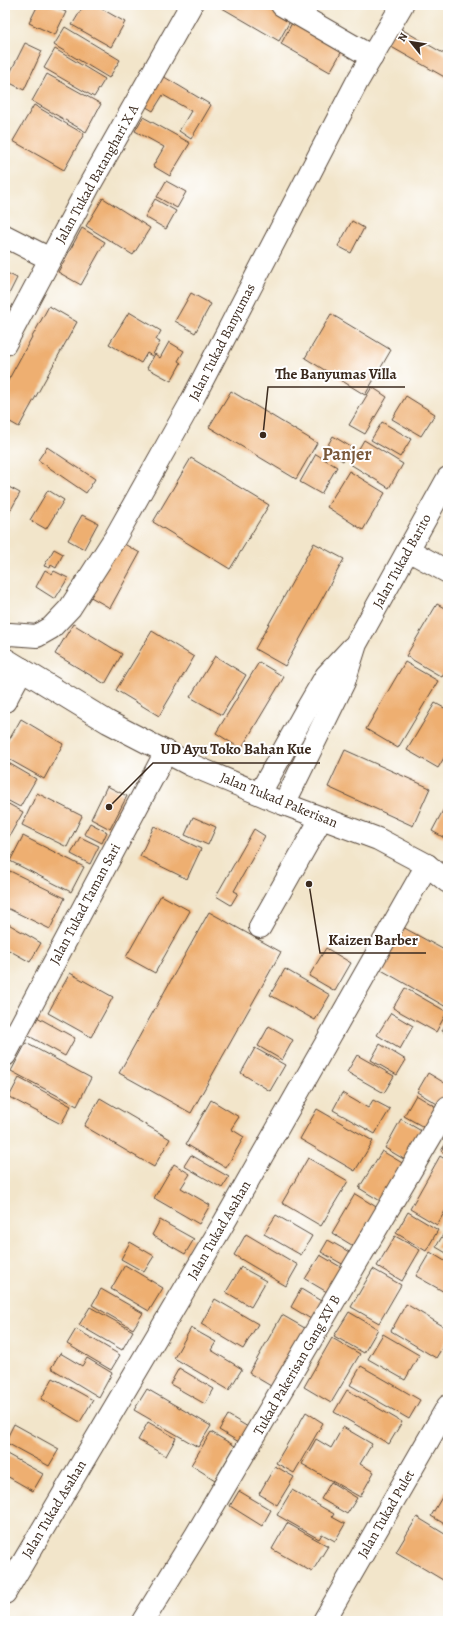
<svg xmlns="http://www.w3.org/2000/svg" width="453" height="1626" viewBox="0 0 453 1626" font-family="Alegreya,serif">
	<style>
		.building { fill: #eeaf71 }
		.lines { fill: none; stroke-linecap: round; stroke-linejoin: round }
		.minor-casing { stroke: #564638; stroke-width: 24 }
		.minor { stroke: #fff; stroke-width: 22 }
		.labels { text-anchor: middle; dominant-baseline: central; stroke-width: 4; stroke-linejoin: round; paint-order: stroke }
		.street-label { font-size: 14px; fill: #3b2a1e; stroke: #fff }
		.district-label { font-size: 18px; font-weight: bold; fill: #7a593b; stroke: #fff }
		.leader { fill: none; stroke: #3b2a1e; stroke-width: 1.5 }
		.callout-dot { fill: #3b2a1e; stroke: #fff; stroke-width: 1.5 }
		.callout-label { font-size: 15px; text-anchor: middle; font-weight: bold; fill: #3b2a1e; stroke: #fff; stroke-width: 4; stroke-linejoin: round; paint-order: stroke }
	</style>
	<rect width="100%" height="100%" fill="#fff"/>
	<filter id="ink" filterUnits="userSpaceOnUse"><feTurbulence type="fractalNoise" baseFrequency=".025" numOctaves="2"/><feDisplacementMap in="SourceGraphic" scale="8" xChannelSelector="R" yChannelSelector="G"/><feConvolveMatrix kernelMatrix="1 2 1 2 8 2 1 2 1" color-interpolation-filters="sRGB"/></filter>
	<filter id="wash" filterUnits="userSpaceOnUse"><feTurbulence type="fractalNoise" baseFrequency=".012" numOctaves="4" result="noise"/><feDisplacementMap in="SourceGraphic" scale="16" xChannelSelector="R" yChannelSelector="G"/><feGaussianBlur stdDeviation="0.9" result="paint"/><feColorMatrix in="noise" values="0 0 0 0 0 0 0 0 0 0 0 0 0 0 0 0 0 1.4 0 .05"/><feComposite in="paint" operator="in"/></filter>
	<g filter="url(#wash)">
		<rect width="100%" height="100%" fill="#f2e5ca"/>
		<g id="blocks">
			<!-- building -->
			<g class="building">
				<polygon points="38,5 51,5 66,12 55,35 29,23"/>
				<polygon points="84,5 95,5 125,22 111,47 72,25"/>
				<polygon points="217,5 279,5 294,14 279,41"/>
				<polygon points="296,15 346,44 330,72 281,44"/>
				<polygon points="396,26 448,56 448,79 386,44"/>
				<polygon points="65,27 120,60 109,78 54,45"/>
				<polygon points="25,43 42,51 24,90 6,81"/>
				<polygon points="55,49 105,79 94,97 44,68"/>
				<polygon points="47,74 101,104 86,132 32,101"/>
				<polygon points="161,75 211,105 191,139 179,131 191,111 163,95 153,111 143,105"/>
				<polygon points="34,105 84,134 64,170 13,141"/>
				<polygon points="143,117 190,143 170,176 153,166 164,147 135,131"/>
				<polygon points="166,181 186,192 177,208 157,197"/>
				<polygon points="103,198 150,228 133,255 86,226"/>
				<polygon points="155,199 176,211 166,229 145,217"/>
				<polygon points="352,221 364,228 351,253 338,246"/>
				<polygon points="82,228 105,242 81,285 58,272"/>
				<polygon points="5,272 17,278 9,294 5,292"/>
				<polygon points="191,293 211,304 195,333 175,321"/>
				<polygon points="49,306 77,322 19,427 5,419 5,386"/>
				<polygon points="129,312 161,331 156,340 160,342 152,356 147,353 141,363 109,344"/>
				<polygon points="331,314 391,350 365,395 305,358"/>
				<polygon points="169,342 184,351 178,361 181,363 171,381 147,368 155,354 160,358"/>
				<polygon points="372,387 387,397 365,434 349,425"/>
				<polygon points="231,391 317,443 296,479 209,427"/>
				<polygon points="406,396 435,414 421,436 392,419"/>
				<polygon points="382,422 411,439 400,457 371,440"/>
				<polygon points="333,436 351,447 343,461 325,450"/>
				<polygon points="364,440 403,464 389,488 350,464"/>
				<polygon points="47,447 95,479 86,493 38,460"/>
				<polygon points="316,454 337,467 321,494 300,482"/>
				<polygon points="191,458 269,505 230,569 153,522"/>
				<polygon points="349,471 385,493 363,530 327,507"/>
				<polygon points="5,485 20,493 7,517 5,516"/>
				<polygon points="48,490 64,500 46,529 30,520"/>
				<polygon points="82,515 98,523 84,549 68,540"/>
				<polygon points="119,541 140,553 110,608 89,596"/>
				<polygon points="314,543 344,559 285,666 255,649"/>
				<polygon points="54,549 63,554 56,568 51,565 50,568 44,566"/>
				<polygon points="45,570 52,574 54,571 68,578 55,599 36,587"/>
				<polygon points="437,604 448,610 448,667 442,677 406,656"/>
				<polygon points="73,624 122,654 105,684 55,654"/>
				<polygon points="152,631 194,657 159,716 116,690"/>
				<polygon points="215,656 246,675 222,715 190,697"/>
				<polygon points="259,662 284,677 241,749 216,733"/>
				<polygon points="405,662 438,681 398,748 366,729"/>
				<polygon points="435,703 448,710 448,751 438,768 407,750"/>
				<polygon points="21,719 63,744 44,779 5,757 5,747"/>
				<polygon points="345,750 430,788 413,826 328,787"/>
				<polygon points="5,761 36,779 20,807 5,799"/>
				<polygon points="107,786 127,796 110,829 91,819"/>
				<polygon points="37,793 82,816 67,847 22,825"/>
				<polygon points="448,801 448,840 432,831"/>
				<polygon points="5,802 23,812 6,842 5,842"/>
				<polygon points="193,817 216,827 208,845 185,835"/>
				<polygon points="90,823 107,832 102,843 84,834"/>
				<polygon points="154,826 201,849 187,879 140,856"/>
				<polygon points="254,829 265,836 234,891 238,893 231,905 216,896"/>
				<polygon points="23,836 84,867 71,892 10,861"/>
				<polygon points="80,837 99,846 90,864 71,854"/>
				<polygon points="10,871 65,898 50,929 5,907 5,881"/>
				<polygon points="161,895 190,911 155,973 126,957"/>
				<polygon points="209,912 281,952 191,1113 119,1073"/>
				<polygon points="5,922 41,943 30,962 5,948"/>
				<polygon points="399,925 448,952 448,1008 376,967"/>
				<polygon points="326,948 351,963 335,991 309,976"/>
				<polygon points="285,969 330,995 315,1020 270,995"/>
				<polygon points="70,973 113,997 91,1037 48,1013"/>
				<polygon points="405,988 447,1012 436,1032 393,1008"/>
				<polygon points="391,1013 413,1026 400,1049 377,1035"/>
				<polygon points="37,1017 75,1038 65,1056 27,1035"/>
				<polygon points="448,1019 448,1035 442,1031"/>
				<polygon points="269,1026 293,1040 282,1060 258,1046"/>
				<polygon points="26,1043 91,1078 77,1106 11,1071"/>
				<polygon points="380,1044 406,1060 397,1075 371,1060"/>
				<polygon points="255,1048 285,1065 270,1091 241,1073"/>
				<polygon points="357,1055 394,1076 384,1093 347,1072"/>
				<polygon points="428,1073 448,1085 448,1101 444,1108 417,1092"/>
				<polygon points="19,1078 71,1106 61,1124 9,1097"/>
				<polygon points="342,1093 368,1108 373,1100 390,1109 375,1134 333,1110"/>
				<polygon points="416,1095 441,1110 429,1130 404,1116"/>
				<polygon points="100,1098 170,1139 154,1167 84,1126"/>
				<polygon points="211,1100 239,1117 231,1129 244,1137 226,1168 186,1144"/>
				<polygon points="317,1109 373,1141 355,1171 300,1139"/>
				<polygon points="401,1119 423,1132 407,1161 385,1148"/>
				<polygon points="448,1140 448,1155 441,1151"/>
				<polygon points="382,1151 404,1164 382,1202 359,1188"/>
				<polygon points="191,1155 229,1177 222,1188 184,1166"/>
				<polygon points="440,1156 448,1161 448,1206 437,1225 410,1209"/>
				<polygon points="308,1158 348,1181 321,1226 282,1203"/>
				<polygon points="174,1164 190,1174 181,1188 210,1205 199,1224 154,1198"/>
				<polygon points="355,1194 378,1208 355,1247 332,1233"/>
				<polygon points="408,1212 438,1230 426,1251 396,1233"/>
				<polygon points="276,1215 312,1236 301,1255 264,1234"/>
				<polygon points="160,1220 194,1239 185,1254 152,1235"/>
				<polygon points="448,1226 448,1254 436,1247"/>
				<polygon points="246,1234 298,1265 286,1286 234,1255"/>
				<polygon points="395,1236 420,1250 402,1281 377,1266"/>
				<polygon points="328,1240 351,1253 344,1265 321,1252"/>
				<polygon points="130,1242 154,1256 144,1272 121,1259"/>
				<polygon points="430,1252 448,1263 448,1294 416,1276"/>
				<polygon points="320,1255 346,1270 332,1295 305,1279"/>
				<polygon points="125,1265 163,1288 149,1311 111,1289"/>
				<polygon points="241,1267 266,1281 251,1307 226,1292"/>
				<polygon points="373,1269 401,1285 379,1323 351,1307"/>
				<polygon points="101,1289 143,1313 133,1329 92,1305"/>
				<polygon points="301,1289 326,1304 316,1322 291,1307"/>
				<polygon points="215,1299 258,1324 243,1349 201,1324"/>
				<polygon points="406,1304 448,1329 448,1338 436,1358 391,1331"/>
				<polygon points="90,1307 133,1331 122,1350 79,1325"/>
				<polygon points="349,1312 378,1329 364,1353 334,1336"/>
				<polygon points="282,1315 310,1331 276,1389 249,1373"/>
				<polygon points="191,1328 216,1342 211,1350 242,1369 229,1390 174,1358"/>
				<polygon points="76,1329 120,1355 111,1370 67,1344"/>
				<polygon points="383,1334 419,1355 405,1380 368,1359"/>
				<polygon points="332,1338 360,1354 331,1403 304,1387"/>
				<polygon points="60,1353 82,1366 87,1358 112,1373 99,1397 51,1368"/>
				<polygon points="361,1366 420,1400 409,1419 350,1385"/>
				<polygon points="179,1368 214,1389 205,1404 170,1384"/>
				<polygon points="53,1378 93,1400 80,1422 41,1399"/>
				<polygon points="147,1389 211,1426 198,1447 134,1410"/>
				<polygon points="347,1390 402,1422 389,1444 334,1412"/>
				<polygon points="306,1412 323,1423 294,1473 276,1463"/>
				<polygon points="228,1415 253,1430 244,1445 219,1430"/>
				<polygon points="148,1422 176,1438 166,1456 138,1440"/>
				<polygon points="14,1424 59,1449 49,1466 5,1442"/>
				<polygon points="343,1427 372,1444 360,1464 374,1472 360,1497 302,1464 316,1439 331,1448"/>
				<polygon points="211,1432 235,1446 215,1480 191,1465"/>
				<polygon points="5,1453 43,1474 33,1491 5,1475"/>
				<polygon points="275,1466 294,1477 277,1505 259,1494"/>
				<polygon points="331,1482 357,1498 347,1514 321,1499"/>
				<polygon points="448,1487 448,1526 431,1516"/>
				<polygon points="292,1490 334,1514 332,1517 345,1524 335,1541 322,1534 319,1539 277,1515"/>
				<polygon points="239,1491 271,1510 262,1526 230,1506"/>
				<polygon points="417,1517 448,1536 448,1583 396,1552"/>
				<polygon points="287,1523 328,1546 312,1572 272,1549"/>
			</g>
		</g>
	</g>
	<g filter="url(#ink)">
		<use href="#blocks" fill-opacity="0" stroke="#564638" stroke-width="1"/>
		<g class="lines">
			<defs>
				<g id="minor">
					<polyline points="282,5 372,57"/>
					<polyline points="5,236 50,259"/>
					<polyline points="5,344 89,186 191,5"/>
					<polyline points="408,550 448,572"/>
					<polyline points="5,636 10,634 37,636 51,628 70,608 115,538 189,406 357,82 402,5"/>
					<polyline points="5,659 108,722 166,752 191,765 284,804 378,839 427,865 448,882"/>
					<polyline points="5,701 22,669"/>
					<polyline points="260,793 305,712 326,676 352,648"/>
					<polyline points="284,804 344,682 356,644 448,478"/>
					<polyline points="260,927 321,819"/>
					<polyline points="5,1055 166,752"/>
					<polyline points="5,1593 225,1221 427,865"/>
					<polyline points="143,1621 196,1535 448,1107"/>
					<polyline points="324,1621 448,1406"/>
				</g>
			</defs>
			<!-- minor casing -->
			<use href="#minor" class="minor-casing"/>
			<!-- minor -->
			<use href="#minor" class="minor"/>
		</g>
	</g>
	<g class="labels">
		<!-- street labels -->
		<g class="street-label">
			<text transform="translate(97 174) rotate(-61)">Jalan Tukad Batanghari X A</text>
			<text transform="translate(222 342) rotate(-63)">Jalan Tukad Banyumas</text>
			<text transform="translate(402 561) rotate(-61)">Jalan Tukad Barito</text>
			<text transform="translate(279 800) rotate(22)">Jalan Tukad Pakerisan</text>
			<text transform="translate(85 904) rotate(-62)">Jalan Tukad Taman Sari</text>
			<text transform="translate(219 1230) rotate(-60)">Jalan Tukad Asahan</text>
			<text transform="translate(297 1365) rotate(-60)">Tukad Pakerisan Gang XV B</text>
			<text transform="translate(54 1509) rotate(-59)">Jalan Tukad Asahan</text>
			<text transform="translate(386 1514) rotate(-60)">Jalan Tukad Pulet</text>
		</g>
		<!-- district labels -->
		<g class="district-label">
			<text x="347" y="454">Panjer</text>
		</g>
	</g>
	<!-- callouts -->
	<path class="leader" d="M263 435L268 387H405M109 807L153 763H320M309 884L320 953H426"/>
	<g class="callout-dot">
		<circle cx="263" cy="435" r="4"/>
		<circle cx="109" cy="807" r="4"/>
		<circle cx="309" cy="884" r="4"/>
	</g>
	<g class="callout-label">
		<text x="336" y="379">The Banyumas Villa</text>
		<text x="236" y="754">UD Ayu Toko Bahan Kue</text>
		<text x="373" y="945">Kaizen Barber</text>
	</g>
	<!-- margin -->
	<rect width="453" height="1626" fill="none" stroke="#fff" stroke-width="20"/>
	<!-- north arrow -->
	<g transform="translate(411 42) rotate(300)" stroke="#ffffff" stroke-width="3" paint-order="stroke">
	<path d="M0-3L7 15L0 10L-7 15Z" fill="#3b2a1e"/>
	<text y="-6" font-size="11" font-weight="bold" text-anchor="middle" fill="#3b2a1e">N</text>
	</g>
</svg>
